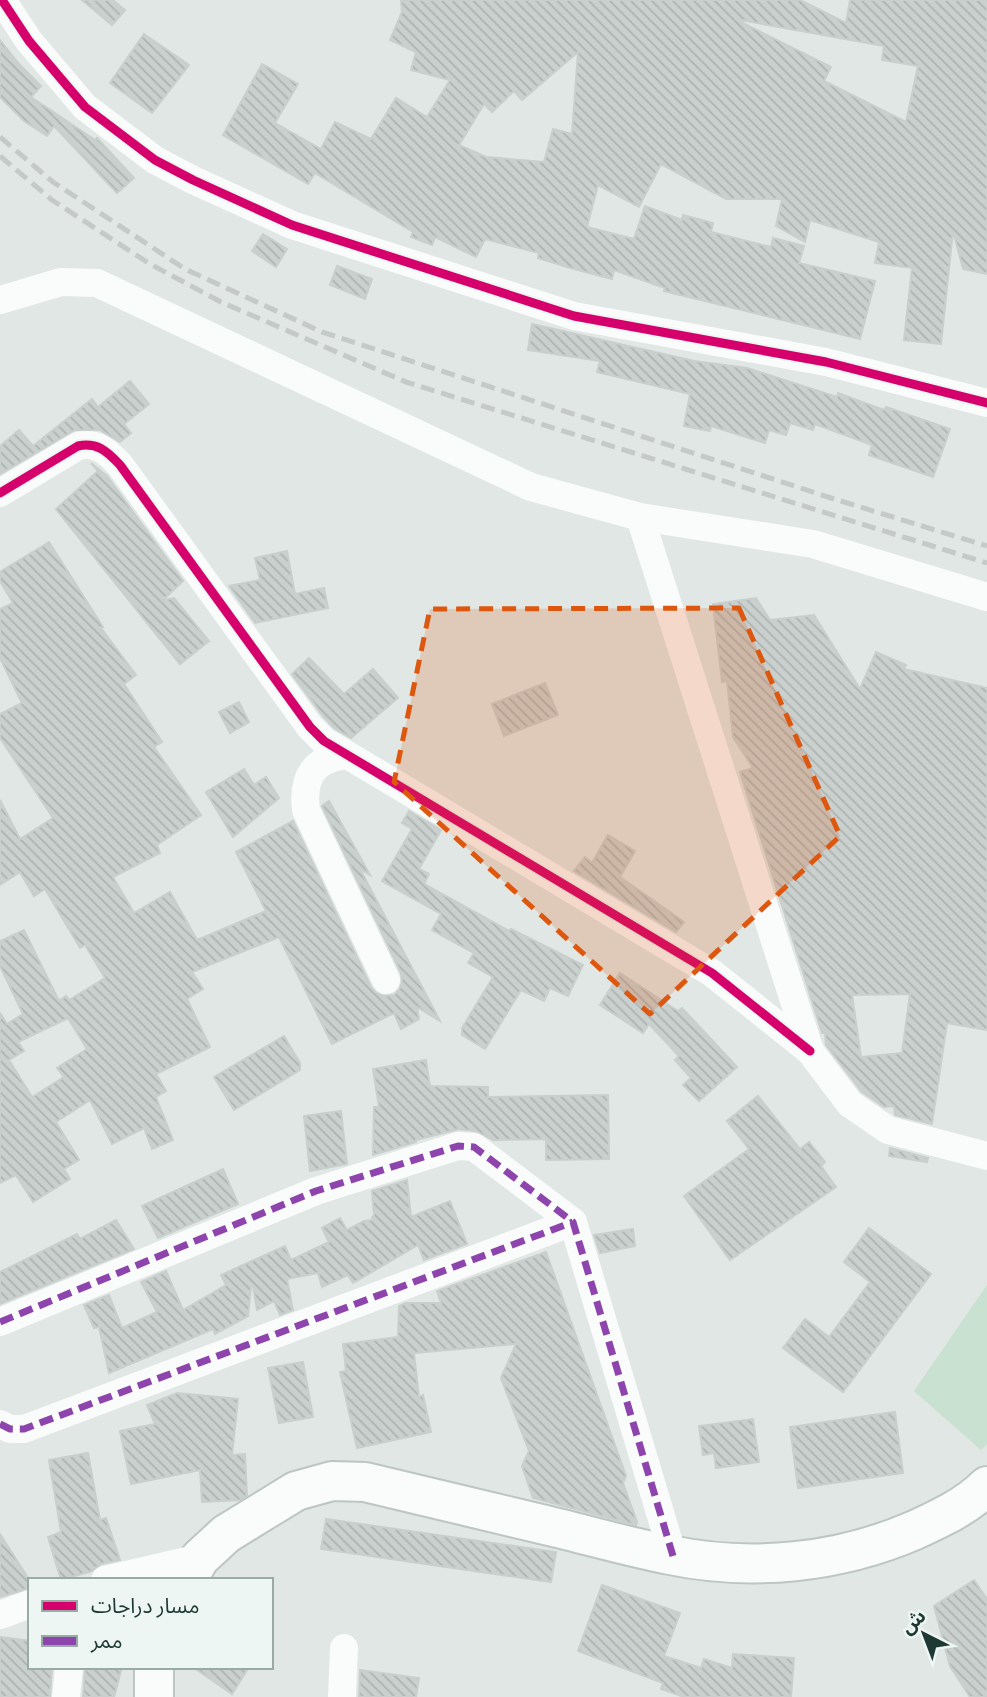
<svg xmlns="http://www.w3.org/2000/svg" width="987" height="1697" viewBox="0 0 987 1697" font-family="Barlow,'Noto Sans Arabic',sans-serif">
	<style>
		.grass { fill: #c8e1d0 }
		.building { fill: url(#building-back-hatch); stroke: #c9cfcd; stroke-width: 2; fill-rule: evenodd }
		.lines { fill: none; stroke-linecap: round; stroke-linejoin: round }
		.secondary-casing { stroke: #bcc6c3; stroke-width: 42 }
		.street { stroke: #fafbfb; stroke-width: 28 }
		.secondary { stroke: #fafbfb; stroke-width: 38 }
		.rail { stroke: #c5c9c8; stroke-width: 5; stroke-dasharray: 14 7; stroke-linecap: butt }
		.quiet { stroke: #8e44ad; stroke-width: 7; stroke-dasharray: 14 7; stroke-linecap: butt }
		.cycleway-casing { stroke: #edf6f2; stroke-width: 13 }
		.cycleway { stroke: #d6006c; stroke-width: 9 }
		.marked { fill: #de570e; fill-opacity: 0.2; stroke: #de570e; stroke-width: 5; stroke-dasharray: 14 9; stroke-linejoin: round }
	</style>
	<defs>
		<pattern id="building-back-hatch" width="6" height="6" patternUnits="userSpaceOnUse" patternTransform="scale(1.75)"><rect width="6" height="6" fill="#cad0ce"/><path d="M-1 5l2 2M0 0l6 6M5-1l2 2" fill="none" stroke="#adb3b1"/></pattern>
	</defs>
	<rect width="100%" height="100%" fill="#e0e7e4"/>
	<!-- grass -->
	<polygon class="grass" points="987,1285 987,1444 981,1450 914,1391"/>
	<!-- building -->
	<g class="building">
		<polygon points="82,0 113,0 125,10 112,25"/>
		<path d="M401 0H800L846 23 850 0H987V274L963 269 953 231 941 344 904 340 912 268 875 263 879 242 810 220 805 242 776 226 782 199H726L661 164 639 207 598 185 587 227 634 239 645 206 682 220 683 215 713 223 711 232 771 247 773 238 804 246 799 263 875 281 860 339 664 291 665 288 614 270 612 279 574 269 538 258 539 253 485 239 476 257 435 237 432 245 411 237 413 232 315 173 308 184 223 135 262 64 298 84 275 123 321 149 335 122 371 139 396 98 427 117 450 80 411 70 416 52 390 40 402 12ZM735 19 884 46 882 60 918 66 906 122 824 81 831 67ZM578 52 572 134 553 129 544 162 486 157 459 145 484 104 492 112 514 91 522 100Z"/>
		<polygon points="144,34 189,65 152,113 110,83"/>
		<polygon points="0,40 19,64 41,86 31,97 95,140 97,138 134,178 117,193 54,126 47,136 24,121 0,97"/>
		<polygon points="263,234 287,249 276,267 252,251"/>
		<polygon points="337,266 372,279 365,299 330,285"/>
		<polygon points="532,324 694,361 747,368 837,397 838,393 884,410 886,407 950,429 933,477 869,455 872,445 815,424 813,430 790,423 786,435 769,430 765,443 711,426 710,431 684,426 690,394 597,372 600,361 528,350"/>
		<polygon points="130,381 149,404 124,424 131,433 120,442 100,430 75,430 0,474 0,446 19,430 33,446 92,399 98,407"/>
		<polygon points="91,463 107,476 183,581 163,600 174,598 209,641 180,664 56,509 98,471"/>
		<path d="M49 542 103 627 101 628 136 675 124 684 162 742 154 747 201 815 157 845 160 853 113 877 134 913 170 892 197 940 266 911 236 852 293 821 371 987 376 993 384 996 394 995 399 990 402 982 401 973 322 806 329 801 370 875 360 869 440 1021 417 1007 419 1019 401 1029 394 1013 332 1044 279 937 192 972 203 989 187 999 210 1047 156 1074 166 1091 156 1097 173 1140 152 1149 144 1128 112 1144 90 1100 56 1122 79 1160 64 1169 70 1179 33 1202 16 1175 0 1183V1013L7 1024 23 1014 0 966V941L24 930 59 1001 66 996 69 1000 105 978 85 945 80 948 45 889 34 896 20 872 0 885V800L20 839 53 818 0 738V714L22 703 0 658V609L13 603 0 581V572ZM68 1018 87 1049 57 1068 64 1077 32 1097 9 1060 24 1051 18 1042Z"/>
		<polygon points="287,551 295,594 324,588 328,608 255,623 229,586 260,580 255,558"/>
		<path d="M756 598 770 620 814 615 860 689 876 652 906 665 904 669 987 688V1030L947 1023 932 1124 895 1115 894 1106 884 1107 862 1092 826 1045 825 1033H822L740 772 753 768 733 737 727 681 722 682 713 604ZM910 994 902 1053 861 1057 852 995Z"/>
		<polygon points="309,658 344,694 373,669 398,698 351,738 334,728 323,716 292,674"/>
		<polygon points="545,683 558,715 504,736 492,704"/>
		<polygon points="239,702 249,722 230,733 219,712"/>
		<polygon points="244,769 254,785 266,777 279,798 233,837 206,792"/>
		<polygon points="409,811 441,830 419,869 429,874 424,884 509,931 511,929 583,965 568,996 550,988 544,1001 521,990 485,1049 462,1035 462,1028 493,977 468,963 474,953 432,930 441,914 382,881 412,829 402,823"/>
		<polygon points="608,835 635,851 620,877 684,922 676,932 574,871 585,857 592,863"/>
		<polygon points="620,973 678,1011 682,1008 737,1067 699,1101 683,1085 691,1078 675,1060 679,1056 649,1024 643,1033 600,1005"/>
		<polygon points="284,1036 300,1063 300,1070 234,1110 214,1077"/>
		<polygon points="426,1060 430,1086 488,1087 488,1097 608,1095 609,1159 546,1160 546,1139 493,1140 476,1131 459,1129 416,1140 416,1142 373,1155 374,1107 379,1107 373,1069"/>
		<polygon points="758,1096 800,1149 809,1142 825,1162 821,1166 836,1187 730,1260 684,1196 749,1149 727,1121"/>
		<polygon points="341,1111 347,1164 310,1171 304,1116"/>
		<polygon points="890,1148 928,1158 927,1162 889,1156"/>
		<polygon points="223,1169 238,1204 158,1238 142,1206"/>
		<polygon points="407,1180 411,1217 450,1201 467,1244 424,1260 418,1245 353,1283 348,1275 322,1287 318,1273 287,1279 293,1310 280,1315 274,1301 257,1310 253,1286 251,1287 248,1316 215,1334 213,1329 109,1373 99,1327 94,1328 84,1305 109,1295 122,1328 157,1312 141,1282 166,1271 183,1310 226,1285 221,1275 285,1246 291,1260 329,1242 322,1228 340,1218 347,1230 364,1221 371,1220 374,1215 372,1191"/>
		<polygon points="116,1220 134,1249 0,1304 0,1272 77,1234 80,1239"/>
		<polygon points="869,1228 931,1274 843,1392 783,1348 805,1319 829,1337 870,1282 844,1262"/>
		<polygon points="633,1229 635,1246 600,1253 594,1235"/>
		<polygon points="546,1252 626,1476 623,1483 637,1522 636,1525 533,1498 522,1466 529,1451 501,1378 516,1344 414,1353 419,1397 423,1395 431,1432 357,1448 340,1372 346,1371 343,1344 398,1337 399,1306 406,1303 441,1303 437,1291"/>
		<polygon points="303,1362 313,1417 279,1423 268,1368"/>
		<polygon points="177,1393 238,1399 232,1455 245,1454 247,1495 240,1500 202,1502 200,1470 131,1484 120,1431 155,1424 147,1405"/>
		<polygon points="895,1412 903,1473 798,1488 790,1427"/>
		<polygon points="753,1419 759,1462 716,1468 714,1453 703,1455 699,1426"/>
		<polygon points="88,1453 100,1520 106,1518 120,1560 101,1564 92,1571 61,1580 48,1537 61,1532 49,1460"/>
		<polygon points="326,1519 556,1552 551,1582 321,1549"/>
		<polygon points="0,1534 30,1581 30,1588 0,1597"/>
		<polygon points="974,1580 987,1599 987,1697 970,1697 950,1666 934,1606"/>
		<polygon points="602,1585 680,1613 664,1656 701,1668 704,1659 732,1668 733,1654 794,1658 791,1697 684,1697 661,1689 663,1683 578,1651"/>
		<polygon points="0,1637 30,1641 30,1667 52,1667 50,1697 0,1697"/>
		<polygon points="93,1667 122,1667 114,1697 83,1697 85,1670"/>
		<polygon points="193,1667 249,1667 232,1694"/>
		<polygon points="360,1670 419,1678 416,1697 359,1697"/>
	</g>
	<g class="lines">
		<defs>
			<g id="secondary">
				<path d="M187 1580 200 1558 226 1534 296 1491 332 1481 365 1482C431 1498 496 1513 562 1529 598 1538 634 1548 670 1555 752 1572 839 1563 915 1530 941 1518 967 1506 987 1486"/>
				<polyline points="154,1667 154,1697"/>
			</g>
		</defs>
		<!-- secondary casing -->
		<use href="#secondary" class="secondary-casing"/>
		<!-- street -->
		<g class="street">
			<polyline points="2,0 29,41 85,107 155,160 193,180 292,225 574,316 826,362 987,403"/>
			<polyline points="0,300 61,282 97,283 531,487 640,517 813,544 987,597"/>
			<path d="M0 493 78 446C97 442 107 451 120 465L310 727 324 741 712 973 810 1051"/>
			<polyline points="640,517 810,1051 850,1104 888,1130 987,1156"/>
			<path d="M346 755C313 759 302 778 306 810L386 980"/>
			<polyline points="0,1322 316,1191 458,1146 474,1147 573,1222 673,1556"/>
			<polyline points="0,1424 10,1429 24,1429 573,1222"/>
			<polyline points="105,1580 200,1558"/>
			<polyline points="0,1615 30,1604"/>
			<polyline points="66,1697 69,1667"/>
			<polyline points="342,1697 344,1648"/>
		</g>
		<!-- secondary -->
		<use href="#secondary" class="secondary"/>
		<!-- rail -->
		<g class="rail">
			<polyline points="0,137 53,182 185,269 322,332 831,498 987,546"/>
			<polyline points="0,156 52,200 150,264 221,302 406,382 987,563"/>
		</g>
		<!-- quiet -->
		<g class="quiet">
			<polyline points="0,1322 316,1191 458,1146 474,1147 573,1222 673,1556"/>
			<polyline points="0,1424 10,1429 24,1429 573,1222"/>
		</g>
		<defs>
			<g id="cycleway">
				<polyline points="2,0 29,41 85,107 155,160 193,180 292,225 574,316 826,362 987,403"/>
				<path d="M0 493 78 446C97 442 107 451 120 465L310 727 324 741 712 973 810 1051"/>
			</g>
		</defs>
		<!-- cycleway casing -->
		<use href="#cycleway" class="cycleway-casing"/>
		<!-- cycleway -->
		<use href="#cycleway" class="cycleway"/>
	</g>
	<!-- marked area -->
	<path class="marked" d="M739 608 840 836 650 1014 394 782 430 609Z"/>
	<!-- legend -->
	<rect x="28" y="1578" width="245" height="91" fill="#edf6f2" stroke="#9aaaa6" stroke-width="2"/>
	<rect x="42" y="1601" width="35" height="10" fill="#d6006c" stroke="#9aaaa6" stroke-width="2"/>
	<text x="91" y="1613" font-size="21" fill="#1e3933">مسار دراجات</text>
	<rect x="42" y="1636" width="35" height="10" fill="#8e44ad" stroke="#9aaaa6" stroke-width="2"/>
	<text x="91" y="1648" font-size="21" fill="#1e3933">ممر</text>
	<!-- north arrow -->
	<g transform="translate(924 1634) rotate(318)" stroke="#edf6f2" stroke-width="5" paint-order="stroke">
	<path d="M0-5L12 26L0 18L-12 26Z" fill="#1e3933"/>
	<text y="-10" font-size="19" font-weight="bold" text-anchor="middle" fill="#1e3933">ش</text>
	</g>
</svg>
